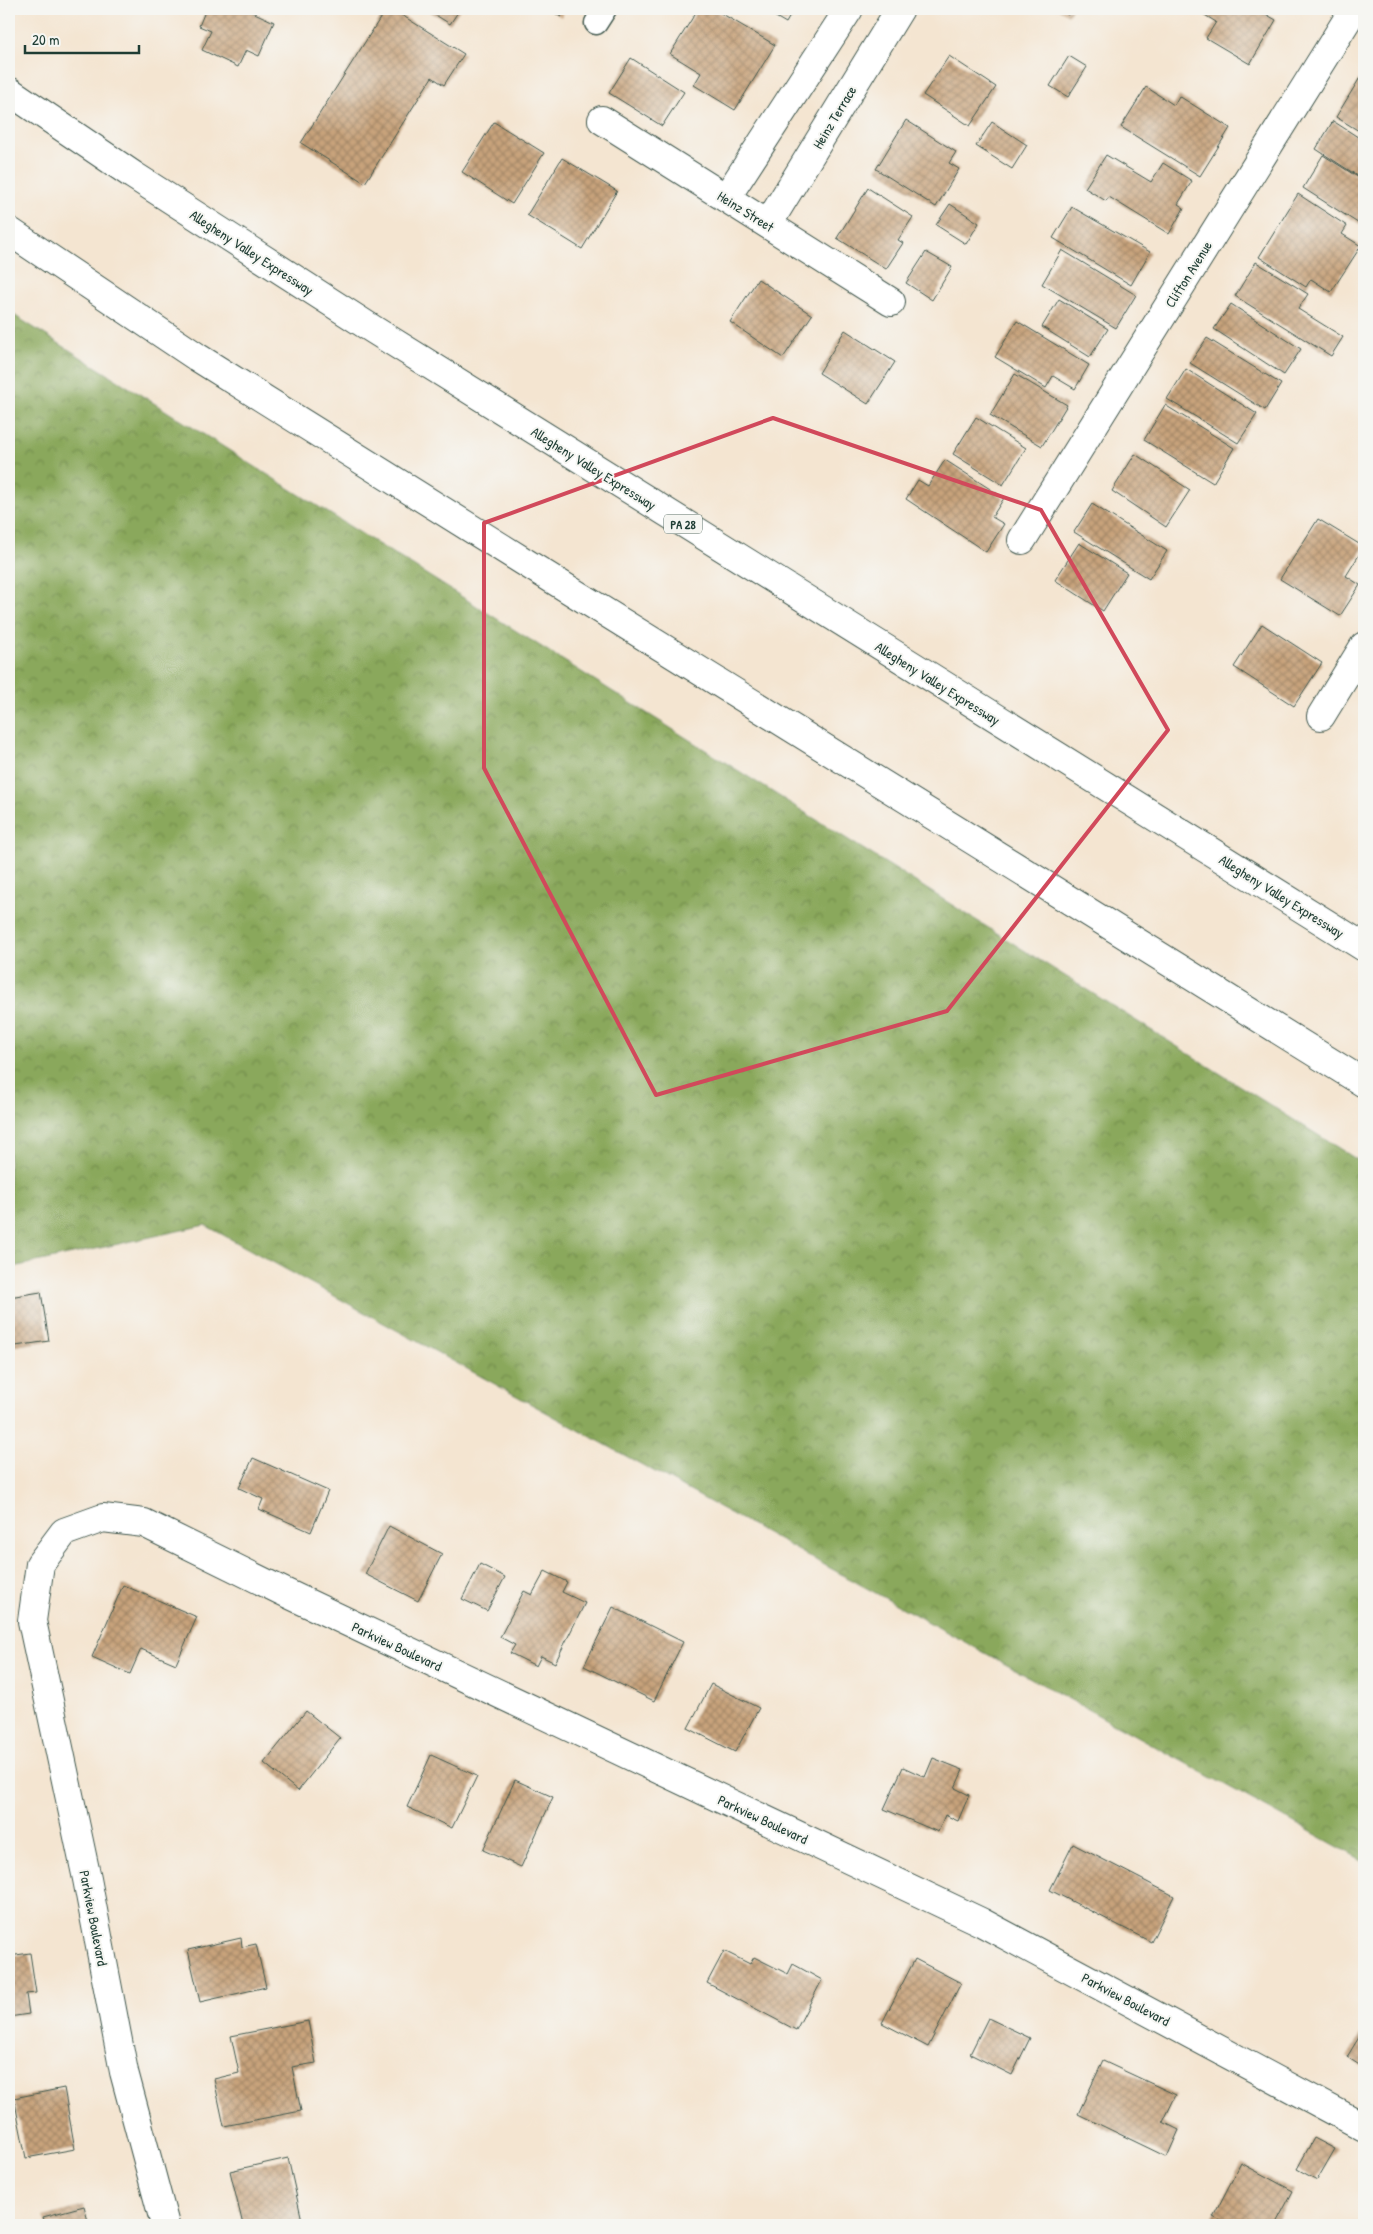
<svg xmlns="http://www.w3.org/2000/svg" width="1373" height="2234" viewBox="0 0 1373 2234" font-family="'Patrick Hand',sans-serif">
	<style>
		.forest { fill: url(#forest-crowns); stroke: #547248 }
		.building { fill: url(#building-cross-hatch) }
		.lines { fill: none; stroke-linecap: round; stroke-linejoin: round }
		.service-casing { stroke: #3f564c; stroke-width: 25 }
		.minor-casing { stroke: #3f564c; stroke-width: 30 }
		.motorway-casing { stroke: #3f564c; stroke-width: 30 }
		.service { stroke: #fff; stroke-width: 22 }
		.minor { stroke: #fff; stroke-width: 28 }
		.motorway { stroke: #fff; stroke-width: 28 }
		.marked { fill: none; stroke: #d1495b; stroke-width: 4; stroke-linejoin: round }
		.labels { text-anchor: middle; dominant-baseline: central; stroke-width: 4; stroke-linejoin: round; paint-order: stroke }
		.shield { fill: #f6f6f2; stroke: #60746d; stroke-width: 1 }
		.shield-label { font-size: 12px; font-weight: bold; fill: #1f3d34 }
		.street-label { font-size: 14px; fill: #1f3d34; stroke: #f6f6f2 }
	</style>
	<defs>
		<pattern id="forest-crowns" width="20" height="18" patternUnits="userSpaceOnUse" patternTransform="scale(1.25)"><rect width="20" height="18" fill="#8aa85b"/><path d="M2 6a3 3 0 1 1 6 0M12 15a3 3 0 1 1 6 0" fill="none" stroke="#708a4c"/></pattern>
		<pattern id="building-cross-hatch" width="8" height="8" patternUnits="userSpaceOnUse" patternTransform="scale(1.25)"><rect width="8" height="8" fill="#c8a37c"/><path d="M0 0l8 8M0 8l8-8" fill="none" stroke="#a28666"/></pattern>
	</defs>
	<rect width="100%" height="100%" fill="#f6f6f2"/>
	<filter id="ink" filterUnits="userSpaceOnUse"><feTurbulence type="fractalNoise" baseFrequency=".02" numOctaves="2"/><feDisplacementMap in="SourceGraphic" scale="10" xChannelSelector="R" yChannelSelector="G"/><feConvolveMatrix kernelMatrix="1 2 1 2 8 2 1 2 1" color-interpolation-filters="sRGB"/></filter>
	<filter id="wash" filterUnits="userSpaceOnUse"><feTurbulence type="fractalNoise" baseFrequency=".0096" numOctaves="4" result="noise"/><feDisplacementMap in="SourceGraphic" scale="20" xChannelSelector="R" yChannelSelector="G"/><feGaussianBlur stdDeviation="1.12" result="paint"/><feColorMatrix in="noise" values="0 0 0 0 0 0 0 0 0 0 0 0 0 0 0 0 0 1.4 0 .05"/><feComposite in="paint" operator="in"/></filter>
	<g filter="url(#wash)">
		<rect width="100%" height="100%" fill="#f4e5d1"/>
		<!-- forest -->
		<polygon class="forest" points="9,312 1364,1164 1364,1861 205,1225 9,1268"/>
		<g id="blocks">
			<!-- building -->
			<g class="building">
				<polygon points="206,9 246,9 274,22 259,56 246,50 238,67 202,50 211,31 199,26"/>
				<polygon points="386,9 392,9 464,54 444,85 432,77 365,183 301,143"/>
				<polygon points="426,9 460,9 450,24"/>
				<polygon points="548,9 566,9 561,17"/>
				<polygon points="698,9 714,9 775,45 735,110 694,85 701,73 670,54"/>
				<polygon points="762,9 794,9 786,23"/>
				<polygon points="1059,9 1072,9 1068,15"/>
				<polygon points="1202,9 1257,9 1276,20 1250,64 1206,38 1216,22 1200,12"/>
				<polygon points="949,56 996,87 970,126 923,95"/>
				<polygon points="1069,56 1087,67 1068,97 1050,86"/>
				<polygon points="631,58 684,92 662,126 609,93"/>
				<polygon points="1361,76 1364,78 1364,134 1336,117"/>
				<polygon points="1146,87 1174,105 1179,96 1230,128 1200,176 1121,127"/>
				<polygon points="906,120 956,152 949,163 959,169 936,207 876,169"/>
				<polygon points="1333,121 1364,141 1364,180 1316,149"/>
				<polygon points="494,122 544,153 512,204 462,172"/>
				<polygon points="992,122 1027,145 1012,169 976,146"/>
				<polygon points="1106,155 1151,182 1163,163 1192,181 1178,204 1184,208 1169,234 1109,197 1106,201 1085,188"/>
				<polygon points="1323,155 1364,181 1364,227 1303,188"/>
				<polygon points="562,158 617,191 582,249 527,215"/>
				<polygon points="868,188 913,217 898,240 903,243 886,269 837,238"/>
				<polygon points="1298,194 1347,226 1342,234 1361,246 1331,292 1311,279 1306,287 1259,257"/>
				<polygon points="950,204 979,223 966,244 936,225"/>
				<polygon points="1072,207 1150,252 1131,285 1053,238"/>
				<polygon points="1062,250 1136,295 1116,328 1042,284"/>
				<polygon points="926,252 952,267 932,300 906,283"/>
				<polygon points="1256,262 1308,294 1298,309 1343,337 1331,356 1235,296"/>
				<polygon points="758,279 812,315 783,358 730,322"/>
				<polygon points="1059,299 1108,329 1090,357 1042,327"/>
				<polygon points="1231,304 1301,349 1284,375 1214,329"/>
				<polygon points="1017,321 1089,365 1075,389 1053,376 1046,388 995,357"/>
				<polygon points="845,330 895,362 868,404 819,373"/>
				<polygon points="1207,338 1281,384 1265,410 1190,363"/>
				<polygon points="1186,369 1257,414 1238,443 1167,399"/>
				<polygon points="1015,374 1067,405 1042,446 990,415"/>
				<polygon points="1165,405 1234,448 1213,483 1144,440"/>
				<polygon points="976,417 1026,448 1003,485 953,454"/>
				<polygon points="1135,454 1190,490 1166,527 1112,491"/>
				<polygon points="945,460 1004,498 992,517 1004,524 986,552 906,499 918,480 928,486"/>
				<polygon points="1092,504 1167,551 1149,579 1074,532"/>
				<polygon points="1318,519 1364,547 1346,576 1360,585 1340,616 1280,579"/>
				<polygon points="1079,543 1127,573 1103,611 1055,580"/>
				<polygon points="1262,624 1322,663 1294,706 1234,667"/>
				<polygon points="41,1292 49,1341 9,1347 9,1297"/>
				<polygon points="253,1458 328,1491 311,1532 259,1509 263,1499 239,1488"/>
				<polygon points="389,1526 442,1554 418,1601 365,1574"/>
				<polygon points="480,1564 505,1577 487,1611 462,1599"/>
				<polygon points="545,1571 567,1582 562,1592 585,1603 555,1663 541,1656 536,1666 510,1653 515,1645 500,1637 524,1591 532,1595"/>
				<polygon points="123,1585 197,1617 176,1664 141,1649 130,1674 92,1657"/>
				<polygon points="613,1607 683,1642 654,1701 584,1666"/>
				<polygon points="711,1684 759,1708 735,1752 688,1728"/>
				<polygon points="306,1711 340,1738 298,1791 264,1763"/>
				<polygon points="431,1755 477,1776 452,1828 407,1807"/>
				<polygon points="933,1758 963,1770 955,1788 969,1795 958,1821 945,1815 938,1832 884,1809 903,1767 925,1777"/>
				<polygon points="515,1780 553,1797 521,1867 483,1850"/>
				<polygon points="1073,1844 1174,1896 1151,1942 1050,1890"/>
				<polygon points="10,1861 12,1888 9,1888 9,1862"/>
				<polygon points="241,1938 242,1947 256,1944 266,1987 200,2002 188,1950"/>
				<polygon points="724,1951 750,1964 754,1957 788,1974 793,1964 822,1980 796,2030 707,1983"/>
				<polygon points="30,1953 36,1993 26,1994 29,2014 9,2017 9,1956"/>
				<polygon points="915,1959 961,1983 928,2047 882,2023"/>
				<polygon points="988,2018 1030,2038 1012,2075 970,2054"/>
				<polygon points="308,2021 316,2063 292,2067 301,2111 224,2126 214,2079 239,2073 231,2036"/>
				<polygon points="1364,2029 1364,2068 1347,2057"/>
				<polygon points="1103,2061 1176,2095 1163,2122 1179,2130 1167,2157 1078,2114"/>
				<polygon points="64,2088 75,2149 26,2158 14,2098"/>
				<polygon points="1314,2138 1335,2149 1317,2180 1297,2169"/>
				<polygon points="288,2158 303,2225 243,2225 230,2171"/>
				<polygon points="1241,2163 1293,2191 1275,2225 1229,2225 1213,2217"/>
				<polygon points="84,2206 89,2225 46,2225 43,2217"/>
			</g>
		</g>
	</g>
	<g filter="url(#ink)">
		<use href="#blocks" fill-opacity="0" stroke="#3f564c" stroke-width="1"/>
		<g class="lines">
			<defs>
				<polyline id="service" points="596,23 605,9"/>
				<g id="minor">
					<polyline points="602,120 891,302"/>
					<polyline points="726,198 849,9"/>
					<polyline points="768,224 900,9"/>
					<polyline points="1022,540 1354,9"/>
					<polyline points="1321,716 1364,646"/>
					<polyline points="165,2225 124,2072 87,1879 32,1621 40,1564 64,1532 103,1518 144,1523 282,1591 981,1922 1364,2127"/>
				</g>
				<g id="motorway">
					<polyline points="9,91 133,175 374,330 1364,947"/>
					<polyline points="9,231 197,357 523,561 1364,1083"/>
				</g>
			</defs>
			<!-- service casing -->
			<use href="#service" class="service-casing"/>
			<!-- minor casing -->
			<use href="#minor" class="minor-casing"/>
			<!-- motorway casing -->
			<use href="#motorway" class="motorway-casing"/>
			<!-- service -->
			<use href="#service" class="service"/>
			<!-- minor -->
			<use href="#minor" class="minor"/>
			<!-- motorway -->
			<use href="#motorway" class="motorway"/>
		</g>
	</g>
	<!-- marked area -->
	<path class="marked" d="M773 418 1041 510 1168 730 947 1011 656 1095 484 768V523Z"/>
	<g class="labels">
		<!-- shield labels -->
		<rect class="shield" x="664" y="514.5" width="38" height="19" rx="4"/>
		<g class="shield-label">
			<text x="683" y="524">PA 28</text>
		</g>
		<!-- street labels -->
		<g class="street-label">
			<text transform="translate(834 117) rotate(-59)">Heinz Terrace</text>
			<text transform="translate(746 211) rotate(32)">Heinz Street</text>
			<text transform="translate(252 252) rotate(33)">Allegheny Valley Expressway</text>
			<text transform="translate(1188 274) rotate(-58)">Clifton Avenue</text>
			<text transform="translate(594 468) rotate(32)">Allegheny Valley Expressway</text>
			<text transform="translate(938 683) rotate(32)">Allegheny Valley Expressway</text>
			<text transform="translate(1282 896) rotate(32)">Allegheny Valley Expressway</text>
			<text transform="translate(397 1646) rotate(25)">Parkview Boulevard</text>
			<text transform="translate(763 1819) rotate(25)">Parkview Boulevard</text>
			<text transform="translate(94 1918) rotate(79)">Parkview Boulevard</text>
			<text transform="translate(1126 1999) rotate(28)">Parkview Boulevard</text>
		</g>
	</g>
	<!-- margin -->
	<rect width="1373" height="2234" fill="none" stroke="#f6f6f2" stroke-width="30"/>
	<!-- scale -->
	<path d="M25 45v8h114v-8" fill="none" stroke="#1f3d34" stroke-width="2.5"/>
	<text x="32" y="45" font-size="15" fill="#1f3d34" stroke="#f6f6f2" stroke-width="4" paint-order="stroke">20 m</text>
</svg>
